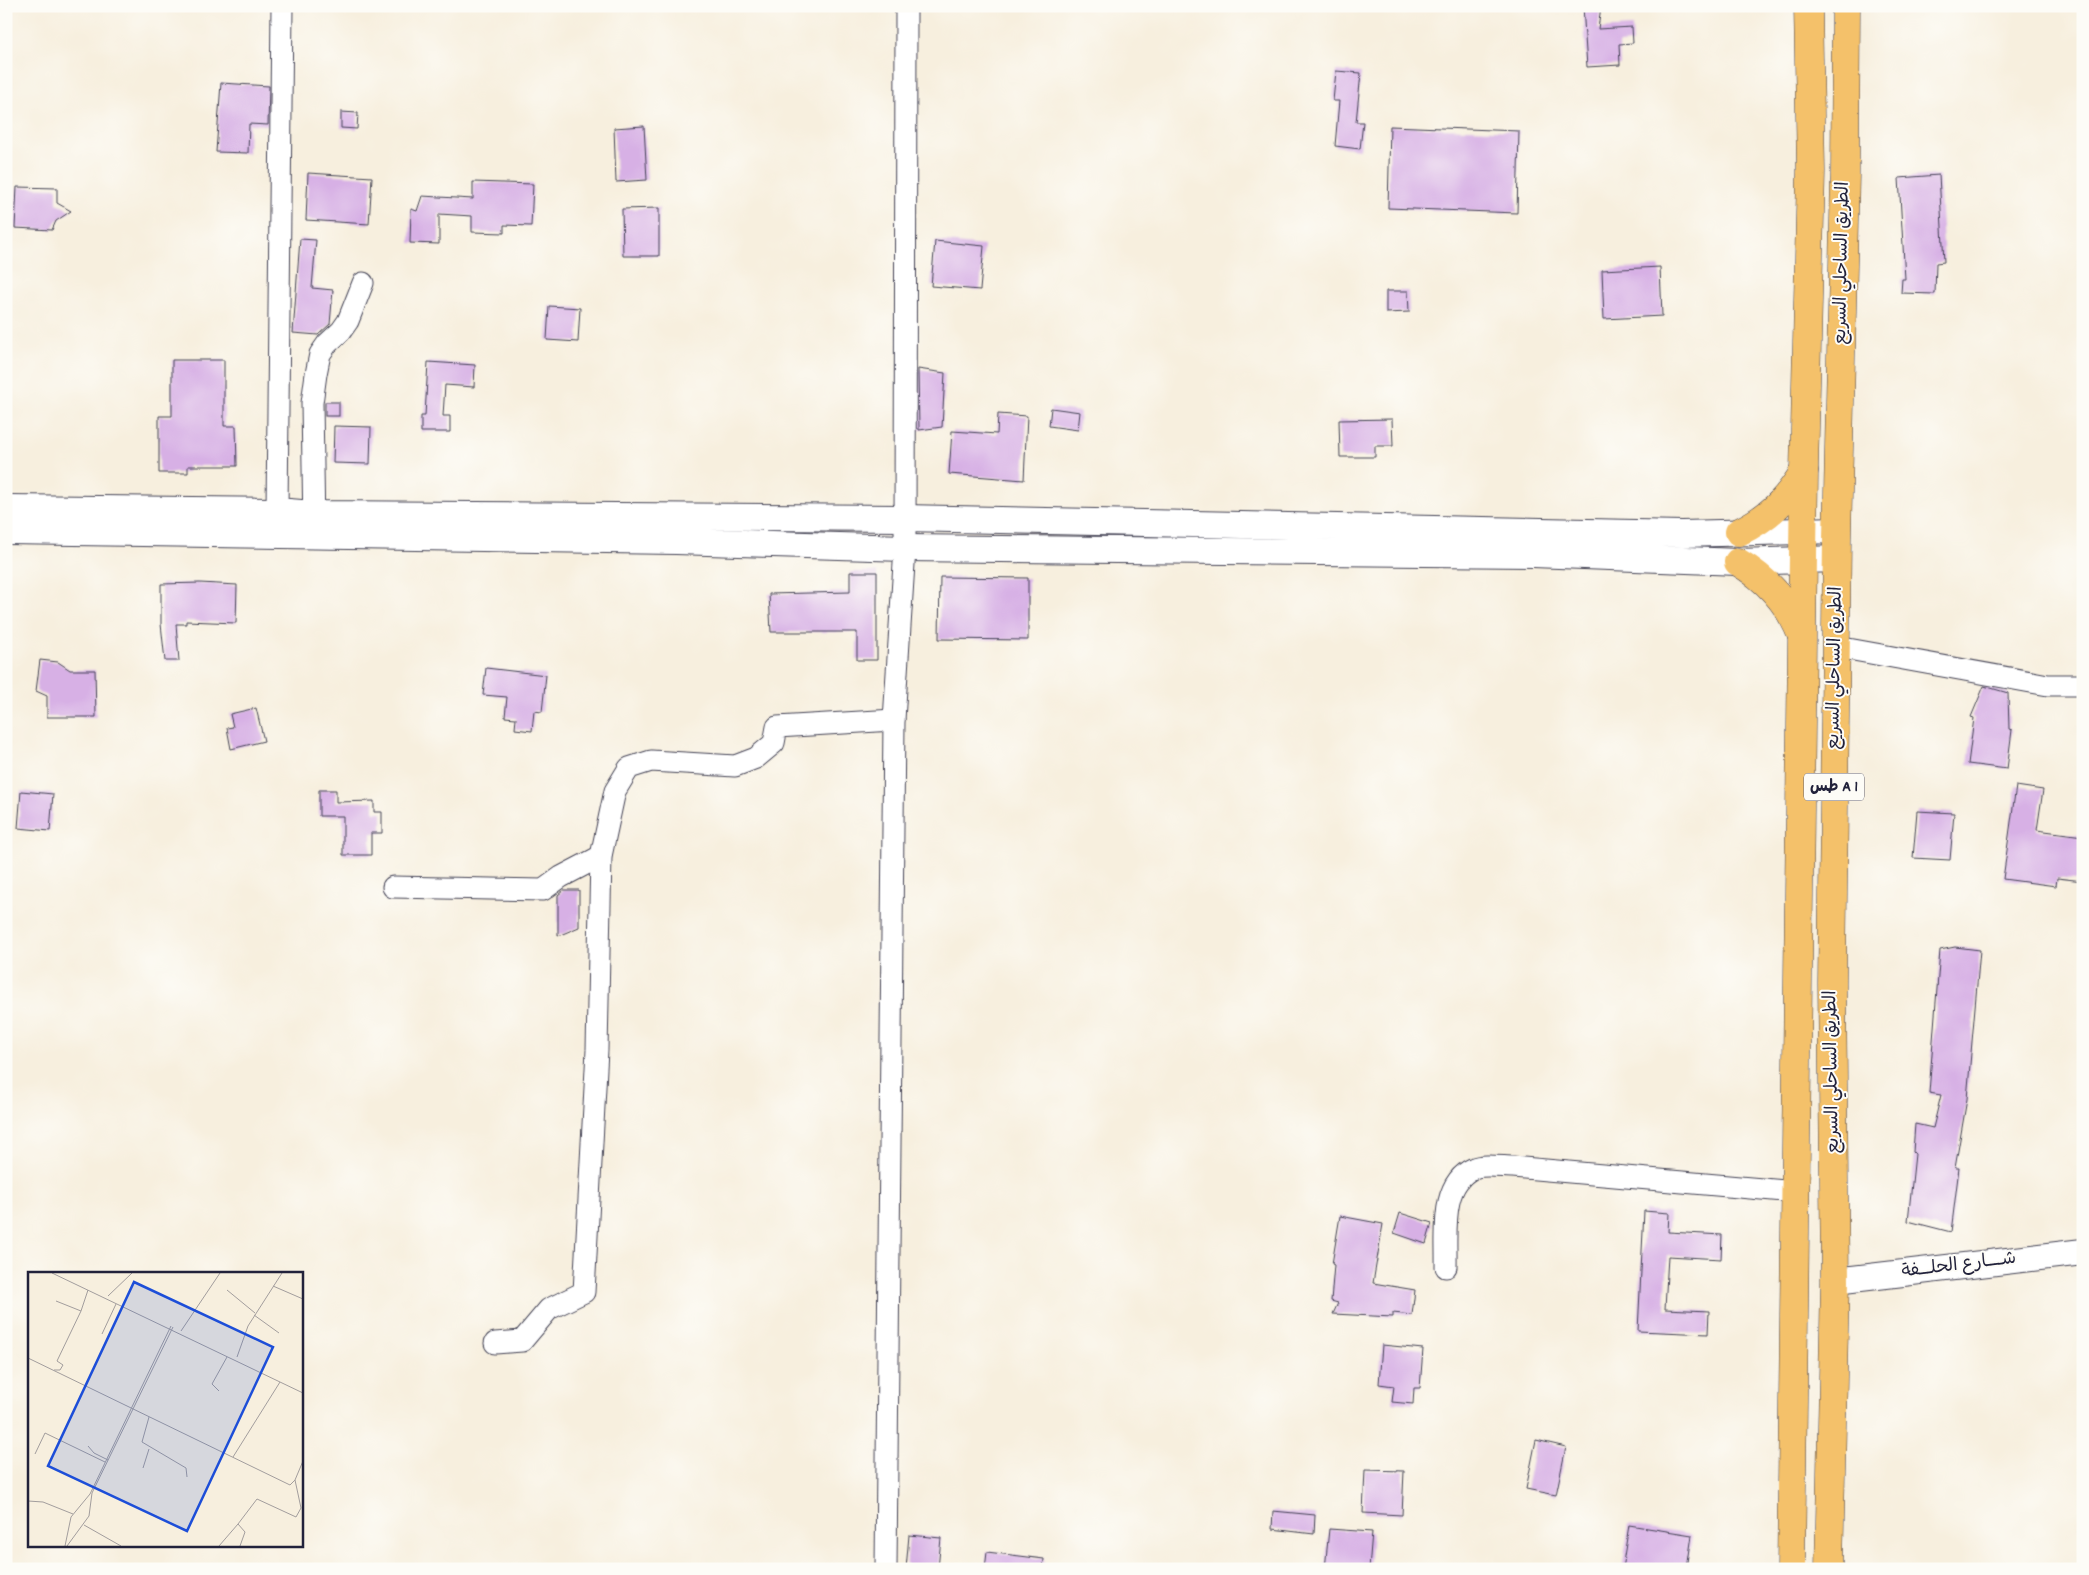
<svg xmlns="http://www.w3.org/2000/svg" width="2089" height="1575" viewBox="0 0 2089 1575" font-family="Dekko,'Playpen Sans Arabic',sans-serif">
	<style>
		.building { fill: #d7b0e5 }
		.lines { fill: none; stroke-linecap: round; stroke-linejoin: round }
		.minor-casing { stroke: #424153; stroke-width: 23 }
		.tertiary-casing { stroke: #424153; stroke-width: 28 }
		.trunk-casing { stroke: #424153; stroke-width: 29 }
		.minor { stroke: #fff; stroke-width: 21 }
		.tertiary { stroke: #fff; stroke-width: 26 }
		.trunk { stroke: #f4c16b; stroke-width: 28 }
		.labels { text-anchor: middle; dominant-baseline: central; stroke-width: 4; stroke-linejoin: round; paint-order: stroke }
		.shield { fill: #fdfcf7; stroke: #646373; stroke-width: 1 }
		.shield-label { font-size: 16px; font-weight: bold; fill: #22223b }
		.street-label { font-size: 18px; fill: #22223b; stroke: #fdfcf7 }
		.inset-road { fill: none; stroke: #a29d9d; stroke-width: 1 }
		.view { fill: #1d4ed8; fill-opacity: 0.15; stroke: #1d4ed8; stroke-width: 2.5 }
		.inset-edge { fill: none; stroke: #22223b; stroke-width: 2.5 }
	</style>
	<rect width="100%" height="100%" fill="#fdfcf7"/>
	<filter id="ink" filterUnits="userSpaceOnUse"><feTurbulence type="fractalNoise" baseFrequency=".02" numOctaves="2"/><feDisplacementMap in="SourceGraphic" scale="10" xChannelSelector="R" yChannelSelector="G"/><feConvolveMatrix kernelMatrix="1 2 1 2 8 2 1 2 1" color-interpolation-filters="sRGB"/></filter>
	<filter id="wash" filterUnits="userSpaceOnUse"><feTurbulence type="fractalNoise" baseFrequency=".0096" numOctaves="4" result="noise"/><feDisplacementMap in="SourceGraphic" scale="20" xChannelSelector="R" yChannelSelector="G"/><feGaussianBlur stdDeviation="1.12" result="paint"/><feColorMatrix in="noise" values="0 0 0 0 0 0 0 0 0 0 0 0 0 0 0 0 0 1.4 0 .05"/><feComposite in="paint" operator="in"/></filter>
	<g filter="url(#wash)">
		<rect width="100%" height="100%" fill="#f7efde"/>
		<g id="blocks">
			<!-- building -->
			<g class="building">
				<polygon points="1583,6 1601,6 1598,29 1632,27 1633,43 1619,44 1620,65 1587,67"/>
				<polygon points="1336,71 1361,73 1356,122 1363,122 1360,149 1335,146 1339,101 1333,101"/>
				<polygon points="221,83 269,86 268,125 249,124 248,153 216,152"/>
				<polygon points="341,112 358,113 357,129 341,128"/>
				<polygon points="644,126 647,180 616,182 614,128"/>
				<polygon points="1390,126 1519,131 1517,213 1388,208"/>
				<polygon points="308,173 372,177 369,224 306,220"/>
				<polygon points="1939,175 1944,262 1936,263 1935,294 1901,293 1902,279 1905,279 1899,178"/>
				<polygon points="473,182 533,184 531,226 504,225 504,233 472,232 472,216 439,214 439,244 410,243 411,209 417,211 422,196 473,199"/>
				<polygon points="17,187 57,188 57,203 71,211 56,221 52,230 15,228"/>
				<polygon points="659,208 659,256 623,256 622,209"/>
				<polygon points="300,239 316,240 312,288 333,290 330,324 318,335 293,333"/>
				<polygon points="935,241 984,246 980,290 931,286"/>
				<polygon points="1660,267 1662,316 1604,319 1602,270"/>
				<polygon points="1386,291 1408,291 1409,312 1386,313"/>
				<polygon points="549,306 580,308 578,342 547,340"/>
				<polygon points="172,360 224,360 224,426 236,426 237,466 188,466 188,473 159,473 159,416 172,416"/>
				<polygon points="428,362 475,365 474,387 445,385 443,416 450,416 450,432 421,432 421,416 425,416"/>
				<polygon points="918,369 945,373 942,427 919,430"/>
				<rect x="325" y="402" width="14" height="14"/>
				<polygon points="1051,408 1080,412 1078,430 1049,426"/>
				<polygon points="998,414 1027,416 1024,480 949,474 952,431 997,434"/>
				<polygon points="1392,419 1393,446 1375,446 1375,457 1340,457 1339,420"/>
				<polygon points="334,426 371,427 370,464 333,463"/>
				<polygon points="850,572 877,572 877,660 857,660 857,632 771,632 769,594 850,592"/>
				<polygon points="940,577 1028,578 1028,640 939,639"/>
				<polygon points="200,583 237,585 236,623 186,621 186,624 176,624 179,661 165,661 161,624 161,584"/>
				<polygon points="40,660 58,662 70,670 95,670 96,717 47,717 47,696 36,691"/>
				<polygon points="486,668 546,675 542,712 534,711 532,731 515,729 516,718 505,717 507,697 483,695"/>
				<polygon points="1984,686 2008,693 2009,729 2012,730 2007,769 1968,764 1974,718 1971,717"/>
				<polygon points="256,708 264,741 231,749 227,728 233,727 230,714"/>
				<polygon points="2016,786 2043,790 2037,830 2083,836 2083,881 2057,878 2056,886 2003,879"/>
				<polygon points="319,790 336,790 336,802 374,801 374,812 382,812 382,833 371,833 371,855 343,855 343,816 319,816"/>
				<polygon points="21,791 53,794 50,831 18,828"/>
				<polygon points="1917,811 1954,813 1950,860 1913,858"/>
				<polygon points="564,890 579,890 579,927 558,936 558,895"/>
				<polygon points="1955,947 1980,950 1967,1099 1955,1168 1959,1168 1951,1232 1908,1221 1915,1154 1913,1152 1915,1124 1933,1128 1941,1095 1929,1093 1940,950"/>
				<polygon points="1644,1211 1669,1213 1668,1232 1722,1235 1721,1259 1668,1256 1665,1309 1709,1311 1708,1334 1638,1331"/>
				<polygon points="1400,1213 1432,1223 1426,1244 1394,1233"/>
				<polygon points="1340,1216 1383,1224 1373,1283 1415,1290 1412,1315 1393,1313 1393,1317 1333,1314 1338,1303 1331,1301 1334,1265 1332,1264"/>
				<polygon points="1382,1345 1423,1349 1420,1388 1414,1388 1413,1404 1392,1402 1394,1386 1379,1384"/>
				<polygon points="1536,1440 1566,1447 1556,1495 1526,1489"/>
				<polygon points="1365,1470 1404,1471 1402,1515 1363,1513"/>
				<polygon points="1273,1511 1315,1515 1314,1534 1272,1529"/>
				<polygon points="1629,1525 1692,1535 1687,1569 1622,1569"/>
				<polygon points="1329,1529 1372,1532 1369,1569 1325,1569"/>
				<polygon points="909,1535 941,1538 938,1569 906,1569"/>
				<polygon points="987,1552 1044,1559 1043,1569 985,1569"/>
			</g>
		</g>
	</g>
	<g filter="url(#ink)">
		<use href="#blocks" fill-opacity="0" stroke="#424153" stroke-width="1"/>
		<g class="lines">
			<defs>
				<g id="minor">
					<polyline points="277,511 282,6"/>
					<polyline points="314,530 312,403 316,374 320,354 327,344 341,331 348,321 363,283"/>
					<polyline points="1837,647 2048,685 2083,685"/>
					<polyline points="393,887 543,890 561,877 601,856"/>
					<path d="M1446 1267C1447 1234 1439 1184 1474 1168 1482 1164 1504 1167 1513 1167L1796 1192"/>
					<polyline points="495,1343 522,1341 549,1309 584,1292 597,1050 601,856 615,791 629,768 651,761 735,766 756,758 774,743 777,727 894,720"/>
					<polyline points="886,1569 894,720 905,548 906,6"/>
				</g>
				<g id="tertiary">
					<polyline points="6,508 277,511 313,514 904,518 1682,534 1837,530"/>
					<polyline points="6,531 676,541 905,548 1533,554 1738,562 1837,559"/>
					<polyline points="1835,1281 2083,1252"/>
				</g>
				<g id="trunk">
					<path d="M1739 532C1768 518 1787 500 1804 471"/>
					<path d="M1738 562C1767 579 1788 602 1801 634"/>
					<polyline points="1791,1569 1804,471 1811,171 1808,6"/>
					<polyline points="1829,1569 1835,1281 1832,983 1837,539 1845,174 1846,6"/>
				</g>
			</defs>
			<!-- minor casing -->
			<use href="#minor" class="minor-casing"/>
			<!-- tertiary casing -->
			<use href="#tertiary" class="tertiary-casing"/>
			<!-- trunk casing -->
			<use href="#trunk" class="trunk-casing"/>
			<!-- minor -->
			<use href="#minor" class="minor"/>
			<!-- tertiary -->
			<use href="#tertiary" class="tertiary"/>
			<!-- trunk -->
			<use href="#trunk" class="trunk"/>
		</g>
	</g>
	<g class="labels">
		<!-- shield labels -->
		<rect class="shield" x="1804" y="773.5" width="60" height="27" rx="4"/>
		<g class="shield-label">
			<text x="1834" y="787">طس A 1</text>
		</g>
		<!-- street labels -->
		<g class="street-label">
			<text transform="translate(1843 263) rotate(-89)">الطريق الساحلي السريع</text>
			<text transform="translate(1836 668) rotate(-89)">الطريق الساحلي السريع</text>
			<text transform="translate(1833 1072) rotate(-91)">الطريق الساحلي السريع</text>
			<text transform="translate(1959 1266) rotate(-7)">شــــارع الحلـــفة</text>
		</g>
	</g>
	<!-- overview -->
	<g transform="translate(28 1272)">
		<rect width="275" height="275" fill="#f7efde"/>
		<path class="inset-road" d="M24 1 275 121M245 14 275 27M199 18 227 41M80 24 104 1M28 29 53 39 60 18M226 43 251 61M153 59 192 1M74 62 88 32M209 85 220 54 254 1M0 86 262 213 267 208 273 236 268 245 229 227 210 252 217 260 212 274M26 98H32L35 93 29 89 53 39M191 119 184 112 199 85M121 145 114 170 158 196 159 205M60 174 66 181 80 188M7 182 17 161 77 190M205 185 252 110M115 196 121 177M267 208 275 189M0 229 15 230 45 242M56 253 93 274M37 274 43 245 62 222 143 54M39 274 61 244 64 221 145 55M191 274 210 252"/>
		<path class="view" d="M106 10 245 75 159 259 20 194Z"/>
		<rect width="275" height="275" class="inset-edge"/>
	</g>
	<!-- margin -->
	<rect width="2089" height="1575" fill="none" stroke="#fdfcf7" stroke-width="25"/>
</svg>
